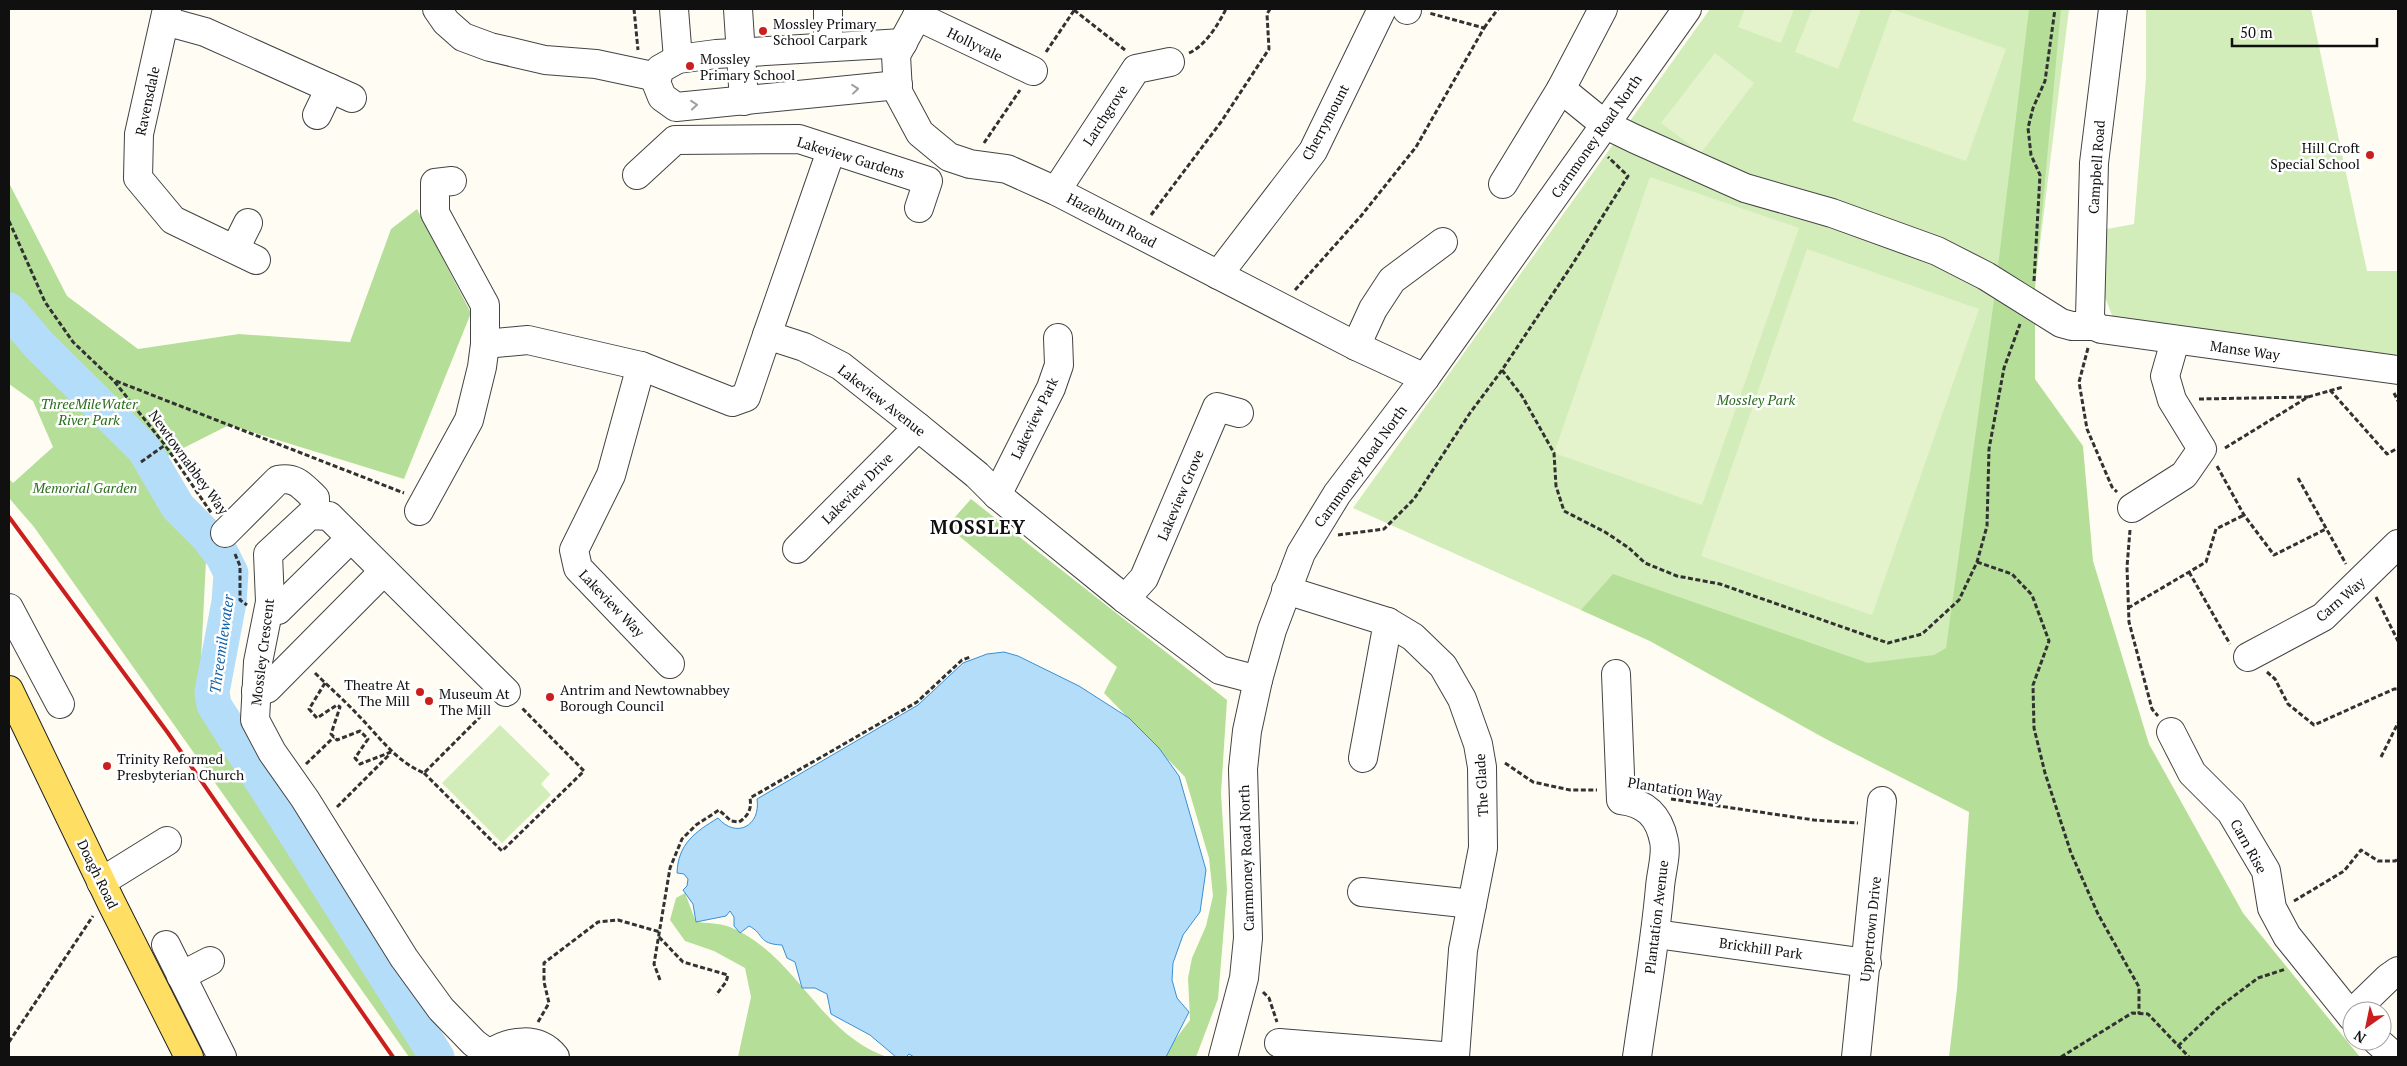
<svg xmlns="http://www.w3.org/2000/svg" width="2407" height="1066" viewBox="0 0 2407 1066" font-family="'PT Serif',serif">
	<style>
		.green { fill: #d2edb9 }
		.forest { fill: #b5df98 }
		.pitch { fill: #e4f3cc }
		.water { fill: #b4ddfa; stroke: #3790d6 }
		.lines { fill: none; stroke-linecap: round; stroke-linejoin: round }
		.river { stroke: #b4ddfa; stroke-width: 35 }
		.minor-casing { stroke: #434343; stroke-width: 30 }
		.major-casing { stroke: #212121; stroke-width: 30 }
		.path { stroke: #323232; stroke-width: 3; stroke-dasharray: 5 2.5; stroke-linecap: butt }
		.minor { stroke: #fff; stroke-width: 28 }
		.major { stroke: #ffdf63; stroke-width: 28 }
		.rail { stroke: #ca1e1f; stroke-width: 4 }
		.oneway { stroke: #9f9f9f }
		.poi-dot { fill: #ca1e1f; stroke: #fff; stroke-width: 2 }
		.labels { text-anchor: middle; dominant-baseline: central; stroke-width: 5; stroke-linejoin: round; paint-order: stroke }
		.poi-label { font-size: 14px; fill: #101010; stroke: #fff; text-anchor: start }
		.street-label { font-size: 14px; fill: #101010; stroke: #fff }
		.park-label { font-size: 14px; font-style: italic; fill: #296d1b; stroke: #fff }
		.water-label { font-size: 15px; font-style: italic; fill: #1061ac; stroke: #fff }
		.district-label { font-size: 19px; font-weight: bold; letter-spacing: 1px; fill: #101010; stroke: #fff }
	</style>
	<rect width="100%" height="100%" fill="#fffdf3"/>
	<!-- green -->
	<g class="green">
		<polygon points="1710,9 2069,9 1970,812 1818,735 1650,641 1353,508"/>
		<polygon points="2146,9 2311,9 2367,271 2398,271 2398,353 2389,360 2115,323 2101,287 2107,229 2134,224 2146,78"/>
		<polygon points="500,725 550,774 541,784 551,795 502,843 442,783"/>
	</g>
	<!-- forest -->
	<g class="forest">
		<polygon points="2029,9 2061,9 2035,288 2035,379 2083,446 2093,561 2149,744 2243,913 2360,1057 1949,1057 1957,989 1969,812 1830,741 1650,641 1581,610 1613,574 1868,663 1934,655 1946,648 1994,300"/>
		<polygon points="9,183 67,296 138,349 239,334 350,342 391,229 417,209 471,313 404,479 229,425 146,467 206,561 199,699 451,1057 409,1057 34,527 9,498 9,479 13,483 53,447 33,401 9,384"/>
		<polygon points="971,499 1227,700 1221,793 1227,890 1218,999 1196,1057 1162,1057 1190,1020 1188,978 1192,958 1206,926 1213,896 1209,858 1185,777 1104,693 1117,667 947,526"/>
		<path d="M685 893 696 922C707 923 720 923 730 927 796 954 818 1033 887 1057H738L751 997 745 968 714 951 685 941 670 920 676 898Z"/>
	</g>
	<!-- pitch -->
	<g class="pitch">
		<polygon points="1745,9 1794,9 1781,43 1738,27"/>
		<polygon points="1812,9 1861,9 1838,69 1795,52"/>
		<polygon points="1892,9 2006,49 1966,161 1852,121"/>
		<polygon points="1715,53 1754,83 1701,153 1661,123"/>
		<polygon points="1650,177 1799,228 1702,505 1554,453"/>
		<polygon points="1807,249 1979,309 1872,615 1701,556"/>
	</g>
	<!-- water -->
	<path class="water" d="M1004 652 1018 656 1079 686 1129 718 1159 748 1179 776 1206 870 1200 912 1183 935 1173 963 1172 980 1177 998 1189 1012 1166 1057H914L909 1054 906 1057H896L870 1035 831 1014 827 994 815 988H802L795 962 787 958 782 945C757 944 765 934 749 926L740 933 734 926V917L730 911 726 916 696 922 693 904 683 890 687 886 688 879 684 874 677 873C678 844 695 832 718 818 736 839 761 826 757 799L918 705 963 663 987 654Z"/>
	<g class="lines">
		<!-- river -->
		<polyline class="river" points="9,310 39,345 144,449 178,507 209,538 222,555 231,573 229,602 212,692 214,705 437,1057"/>
		<defs>
			<g id="minor">
				<polyline points="167,9 139,134 138,178 173,220 256,260"/>
				<polyline points="437,9 446,22 463,37 490,47 545,60 596,64 657,77"/>
				<polyline points="674,9 678,59"/>
				<polyline points="738,9 744,101"/>
				<polyline points="828,9 828,47"/>
				<polyline points="921,9 896,55 898,92 920,133 949,157 970,164 1007,169 1056,191 1356,346 1425,378"/>
				<polyline points="1407,10 1407,9"/>
				<polyline points="917,16 1033,71"/>
				<polyline points="165,21 205,32 352,98"/>
				<polyline points="898,85 676,107 662,97 656,82 660,69 678,59 716,54 903,43"/>
				<polyline points="1561,89 1604,124 1635,139 1745,188 1832,213 1937,251 1986,276 2061,323 2072,326 2094,326"/>
				<polyline points="317,115 330,88"/>
				<polyline points="637,175 675,140 799,139 928,181 919,208"/>
				<polyline points="1503,184 1561,89 1603,9"/>
				<polyline points="1056,191 1136,69 1170,62"/>
				<polyline points="235,249 248,223"/>
				<polyline points="1218,275 1313,151 1382,9"/>
				<polyline points="2094,326 2090,317 2094,163 2113,9"/>
				<polyline points="2094,326 2101,329 2398,370"/>
				<polyline points="767,335 831,151"/>
				<polyline points="485,344 528,340 641,366 732,402 746,397 767,335 804,347 841,366 918,427 977,475 997,495 1125,599 1220,670 1258,680"/>
				<polyline points="1356,346 1373,309 1392,280 1443,242"/>
				<polyline points="641,366 611,475 574,550 578,568 670,664"/>
				<polyline points="997,495 1051,388 1059,365 1058,338"/>
				<polyline points="2132,508 2184,475 2202,449 2172,400 2165,376 2175,341"/>
				<polyline points="419,511 469,420 482,367 485,344 485,305 435,213 435,183 452,181"/>
				<path d="M225 533 278 480C296 476 303 487 315 498V515"/>
				<polyline points="797,549 918,427"/>
				<polyline points="1286,590 1388,622 1413,637 1443,666 1462,699 1478,744 1482,767 1483,848 1463,950 1455,1057"/>
				<polyline points="1125,599 1144,578 1217,407 1239,413"/>
				<polyline points="9,608 60,704"/>
				<polyline points="269,610 278,610 351,538"/>
				<polyline points="2248,657 2323,617 2398,544"/>
				<path d="M1616 674 1621 800C1646 803 1659 816 1664 841 1667 854 1661 873 1660 887 1655 944 1645 1000 1637 1057"/>
				<polyline points="256,691 267,689 384,571"/>
				<polyline points="2171,732 2192,773 2231,812 2266,871 2272,908 2287,936 2352,1017"/>
				<polyline points="1363,758 1388,622"/>
				<polyline points="101,882 167,841"/>
				<polyline points="1362,892 1472,904"/>
				<polyline points="1656,934 1867,963"/>
				<polyline points="166,945 222,1057"/>
				<polyline points="181,976 210,961"/>
				<polyline points="2354,1011 2388,978 2398,971"/>
				<polyline points="2377,1041 2395,1057"/>
				<polyline points="1279,1043 1455,1057"/>
				<path d="M489 1054C510 1040 538 1036 555 1057"/>
				<polyline points="493,1057 474,1043 441,1009 404,958 305,799 272,752 255,720 258,662 270,602 268,554 310,515 329,516 506,692"/>
				<polyline points="1223,1057 1244,978 1248,938 1243,769 1247,731 1258,680 1272,630 1301,553 1337,494 1425,378 1687,9"/>
				<polyline points="1856,1057 1882,801"/>
			</g>
			<polyline id="major" points="9,690 111,902 189,1057"/>
		</defs>
		<!-- minor casing -->
		<use href="#minor" class="minor-casing"/>
		<!-- major casing -->
		<use href="#major" class="major-casing"/>
		<!-- path -->
		<g class="path">
			<polyline points="634,9 638,50"/>
			<polyline points="1074,10 1125,50"/>
			<polyline points="1484,28 1498,9"/>
			<polyline points="1046,52 1075,9"/>
			<path d="M1189 53C1205 46 1218 25 1226 9"/>
			<polyline points="984,143 1020,90"/>
			<polyline points="1151,215 1221,122 1269,49 1267,14 1270,9"/>
			<polyline points="9,221 45,302 73,342 114,381 165,445 212,514"/>
			<polyline points="2034,281 2040,175 2031,155 2028,128 2033,108 2045,81 2055,9"/>
			<polyline points="1295,290 1361,216 1416,147 1484,28 1429,13"/>
			<polyline points="2088,348 2079,382 2087,429 2112,487 2117,492"/>
			<polyline points="1502,370 1522,396 1554,453 1556,486 1564,511 1605,532 1629,548 1645,563 1677,576 1720,584 1888,643 1922,634 1959,600 1977,562 1987,526 1989,449 2004,368 2020,324"/>
			<polyline points="116,381 404,493"/>
			<polyline points="2330,390 2387,454 2398,448"/>
			<polyline points="2394,393 2398,401"/>
			<polyline points="2199,399 2308,397"/>
			<polyline points="2225,448 2308,397 2343,387"/>
			<polyline points="141,462 165,445"/>
			<polyline points="2217,466 2244,515 2274,555 2326,529"/>
			<polyline points="2298,478 2346,564"/>
			<polyline points="2130,530 2127,567 2129,622 2152,709 2158,716"/>
			<polyline points="1338,535 1384,529 1414,499 1470,413 1502,370 1572,265 1628,176 1608,157"/>
			<polyline points="235,554 240,566 240,600 247,605"/>
			<polyline points="1977,562 2012,574 2032,595 2049,641 2033,685 2034,728 2045,773 2071,853 2098,914 2139,987 2139,1014"/>
			<polyline points="2189,572 2230,644"/>
			<polyline points="2376,597 2398,641"/>
			<polyline points="2128,608 2206,562 2216,529 2244,515"/>
			<polyline points="2267,672 2275,679 2288,704 2314,725 2394,689 2398,689"/>
			<path d="M315 673C329 687 344 700 357 714 379 736 395 761 424 773L491 706"/>
			<polyline points="325,683 309,709 317,718 337,705 340,707 331,734 337,740 360,731 368,739 355,758 360,764 391,752"/>
			<polyline points="2381,757 2398,723"/>
			<polyline points="1505,763 1533,782 1570,790 1597,790"/>
			<polyline points="306,764 334,737"/>
			<polyline points="424,773 502,851 584,771 522,708"/>
			<polyline points="1671,799 1814,820 1858,823"/>
			<polyline points="337,807 389,755"/>
			<polyline points="2294,901 2344,871 2361,850 2378,861 2395,861 2398,859"/>
			<polyline points="659,937 683,962 728,975 726,982 716,995"/>
			<path d="M660 980 654 964 670 868 682 839 696 825 719 810 731 821 739 822C748 816 752 809 750 798L917 702 962 660 970 657"/>
			<polyline points="1263,992 1269,998 1277,1022"/>
			<polyline points="538,1022 549,1003 544,982 544,963 598,922 618,920 660,932"/>
			<polyline points="9,1042 93,916"/>
			<polyline points="2178,1046 2218,1008 2258,978 2286,969"/>
			<polyline points="2061,1057 2132,1013 2148,1014 2189,1057"/>
		</g>
		<!-- minor -->
		<use href="#minor" class="minor"/>
		<!-- major -->
		<use href="#major" class="major"/>
		<!-- rail -->
		<polyline class="rail" points="9,517 168,733 393,1057"/>
	</g>
	<!-- one-way arrows -->
	<defs><path id="oneway-chevron" d="M-2-3.5L2.5 0L-2 3.5" fill="none" stroke-width="1.6" stroke-linecap="round" stroke-linejoin="round" transform="scale(1.25)"/></defs>
	<g class="oneway">
		<use href="#oneway-chevron" transform="translate(855 89) rotate(-6)"/>
		<use href="#oneway-chevron" transform="translate(694 105) rotate(-5)"/>
	</g>
	<!-- markers -->
	<g class="poi-dot">
		<circle cx="763" cy="31" r="5"/>
		<circle cx="690" cy="66" r="5"/>
		<circle cx="2370" cy="155" r="5"/>
		<circle cx="420" cy="692" r="5"/>
		<circle cx="550" cy="697" r="5"/>
		<circle cx="429" cy="701" r="5"/>
		<circle cx="107" cy="766" r="5"/>
	</g>
	<g class="labels">
		<!-- poi labels -->
		<g class="poi-label">
			<text x="773" y="23">Mossley Primary<tspan x="773" dy="16">School Carpark</tspan></text>
			<text x="700" y="58">Mossley<tspan x="700" dy="16">Primary School</tspan></text>
			<text x="2360" y="147" text-anchor="end">Hill Croft<tspan x="2360" dy="16">Special School</tspan></text>
			<text x="410" y="684" text-anchor="end">Theatre At<tspan x="410" dy="16">The Mill</tspan></text>
			<text x="560" y="689">Antrim and Newtownabbey<tspan x="560" dy="16">Borough Council</tspan></text>
			<text x="439" y="693">Museum At<tspan x="439" dy="16">The Mill</tspan></text>
			<text x="117" y="758">Trinity Reformed<tspan x="117" dy="16">Presbyterian Church</tspan></text>
		</g>
		<!-- street labels -->
		<g class="street-label">
			<text transform="translate(975 44) rotate(26)">Hollyvale</text>
			<text transform="translate(147 101) rotate(-78)">Ravensdale</text>
			<text transform="translate(1105 115) rotate(-57)">Larchgrove</text>
			<text transform="translate(1325 122) rotate(-62)">Cherrymount</text>
			<text transform="translate(1596 136) rotate(-55)">Carnmoney Road North</text>
			<text transform="translate(851 157) rotate(17)">Lakeview Gardens</text>
			<text transform="translate(2096 167) rotate(-86)">Campbell Road</text>
			<text transform="translate(1112 220) rotate(28)">Hazelburn Road</text>
			<text transform="translate(2245 350) rotate(8)">Manse Way</text>
			<text transform="translate(882 400) rotate(38)">Lakeview Avenue</text>
			<text transform="translate(1034 418) rotate(-64)">Lakeview Park</text>
			<text transform="translate(189 462) rotate(54)">Newtownabbey Way</text>
			<text transform="translate(1360 466) rotate(-54)">Carnmoney Road North</text>
			<text transform="translate(857 488) rotate(-45)">Lakeview Drive</text>
			<text transform="translate(1180 495) rotate(-67)">Lakeview Grove</text>
			<text transform="translate(2340 599) rotate(-41)">Carn Way</text>
			<text transform="translate(612 603) rotate(46)">Lakeview Way</text>
			<text transform="translate(262 652) rotate(-83)">Mossley Crescent</text>
			<text transform="translate(1481 785) rotate(-93)">The Glade</text>
			<text transform="translate(1675 789) rotate(9)">Plantation Way</text>
			<text transform="translate(2249 846) rotate(61)">Carn Rise</text>
			<text transform="translate(1246 858) rotate(-92)">Carnmoney Road North</text>
			<text transform="translate(98 874) rotate(64)">Doagh Road</text>
			<text transform="translate(1656 917) rotate(-83)">Plantation Avenue</text>
			<text transform="translate(1870 929) rotate(-84)">Uppertown Drive</text>
			<text transform="translate(1761 948) rotate(8)">Brickhill Park</text>
		</g>
		<!-- park labels -->
		<g class="park-label">
			<text x="1756" y="399">Mossley Park</text>
			<text x="89" y="403">ThreeMileWater<tspan x="89" dy="16">River Park</tspan></text>
			<text x="85" y="487">Memorial Garden</text>
		</g>
		<!-- water labels -->
		<g class="water-label">
			<text transform="translate(221 644) rotate(-82)">Threemilewater</text>
		</g>
		<!-- district labels -->
		<g class="district-label">
			<text x="978" y="526">MOSSLEY</text>
		</g>
	</g>
	<!-- border -->
	<rect width="2407" height="1066" fill="none" stroke="#101010" stroke-width="20"/>
	<!-- north arrow -->
	<g transform="translate(2367 1026) rotate(213)"><circle r="24" fill="#ffffff" stroke="#9f9f9f"/>
	<path d="M0-4L9 19L0 12L-9 19Z" fill="#ca1e1f"/>
	<text y="-8" font-size="14" font-weight="bold" text-anchor="middle" fill="#101010">N</text>
	</g>
	<!-- scale -->
	<path d="M2232 38v8h145v-8" fill="none" stroke="#101010" stroke-width="2.5"/>
	<text x="2240" y="38" font-size="15" fill="#101010" stroke="#ffffff" stroke-width="4" paint-order="stroke">50 m</text>
</svg>
